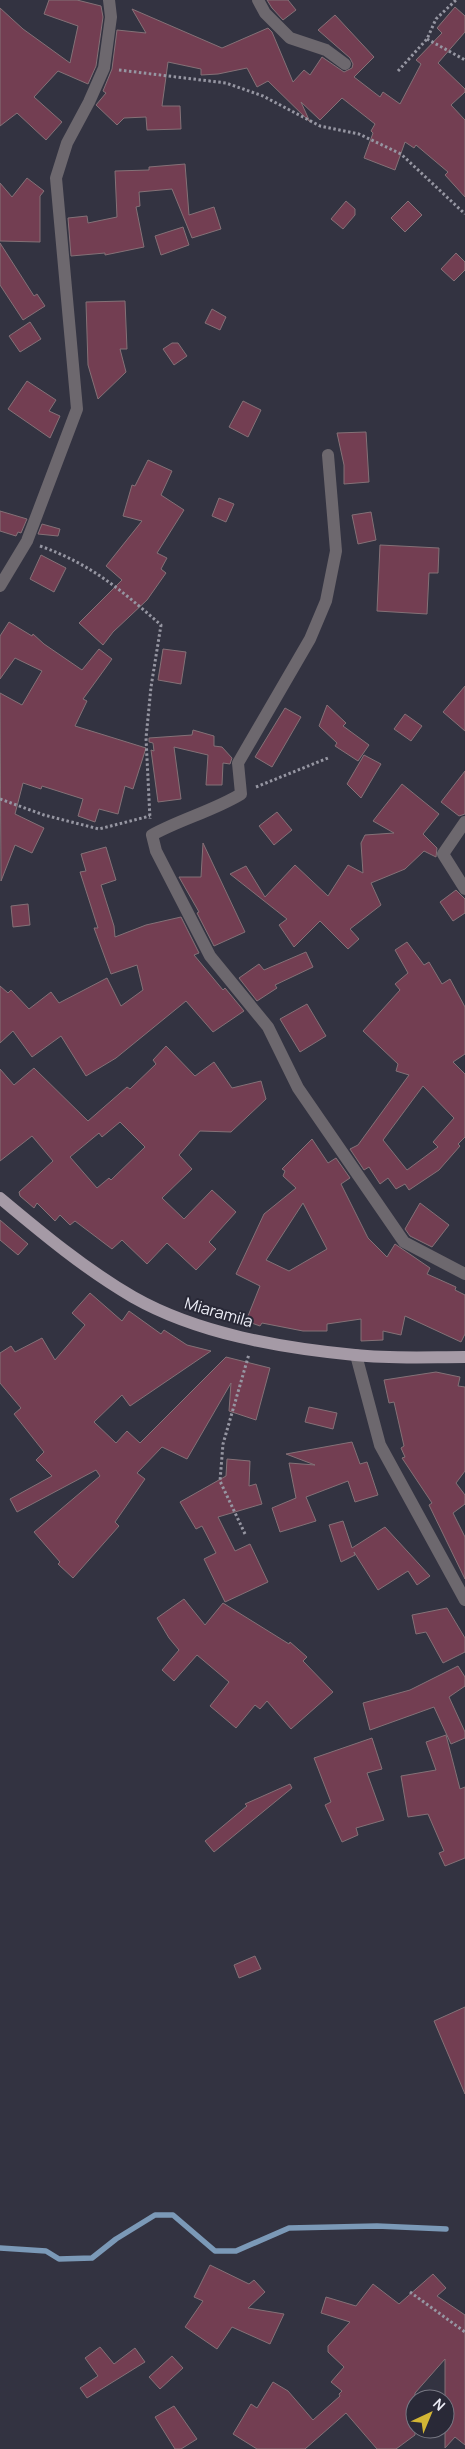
<svg xmlns="http://www.w3.org/2000/svg" width="465" height="2449" viewBox="0 0 465 2449" font-family="Manrope,sans-serif">
	<style>
		.lines { fill: none; stroke-linecap: round; stroke-linejoin: round }
		.stream { stroke: #7b99b7; stroke-width: 5.5 }
		.building { fill: #733e52; stroke: #847177; fill-rule: evenodd }
		.path { stroke: #9696a2; stroke-width: 3; stroke-dasharray: 2.5 2.5; stroke-linecap: butt }
		.minor { stroke: #6d686e; stroke-width: 12 }
		.major { stroke: #a59aa6; stroke-width: 12 }
		.labels { text-anchor: middle; dominant-baseline: central; stroke-width: 4; stroke-linejoin: round; paint-order: stroke }
		.street-label { font-size: 16px; fill: #ecedf6; stroke: #292937 }
	</style>
	<rect width="100%" height="100%" fill="#333341"/>
	<g class="lines">
		<!-- stream -->
		<polyline class="stream" points="0,2248 46,2251 59,2259 92,2258 116,2239 155,2215 173,2215 215,2251 236,2251 289,2228 377,2226 446,2229"/>
	</g>
	<!-- building -->
	<g class="building">
		<polygon points="49,0 77,0 101,6 103,17 96,66 88,84 58,71 34,97 62,122 46,140 17,113 0,126 0,8 23,29 70,63 78,26 44,14"/>
		<polygon points="267,0 288,0 296,10 283,20 272,8"/>
		<polygon points="455,7 465,16 465,32 438,63 465,89 465,92 451,105 465,120 465,197 445,175 448,172 416,145 414,148 405,142 395,170 364,158 373,133 371,131 375,124 342,98 320,120 301,102 310,122 268,81 257,87 247,68 218,74 201,75 201,69 168,62 162,106 180,106 181,129 147,130 146,117 124,118 117,125 96,105 106,93 103,91 112,69 117,30 146,33 132,9 222,48 268,28 272,32 293,82 304,70 310,75 322,57 344,72 352,68 353,64 350,58 318,30 335,15 374,57 354,77 380,97 383,92 400,104 421,64 416,60 442,33 437,28"/>
		<polygon points="185,164 189,215 214,207 221,229 192,238 172,189 139,192 140,206 136,207 144,247 105,255 105,253 71,256 68,218 87,216 88,223 117,217 115,171 149,170 149,167"/>
		<polygon points="27,178 44,191 40,196 40,242 0,241 0,183 12,197"/>
		<polygon points="346,201 355,209 355,215 343,229 331,219"/>
		<polygon points="408,201 422,215 405,232 391,218"/>
		<polygon points="183,227 189,245 161,255 155,236"/>
		<polygon points="0,243 34,296 37,294 45,306 23,320 0,285"/>
		<polygon points="456,253 465,262 465,270 454,281 441,269"/>
		<polygon points="125,301 127,349 120,349 126,372 98,399 88,365 86,302"/>
		<polygon points="212,309 226,317 220,330 205,323"/>
		<polygon points="30,322 41,339 20,352 9,336"/>
		<polygon points="172,343 178,343 187,356 174,365 163,349"/>
		<polygon points="27,381 56,400 49,411 60,416 50,438 8,409"/>
		<polygon points="243,401 261,410 248,437 229,427"/>
		<polygon points="366,432 369,482 344,484 344,465 337,433"/>
		<polygon points="148,460 172,471 161,495 184,510 157,553 167,558 161,569 166,573 147,600 113,632 103,645 79,623 122,580 106,566 142,521 123,516 132,485 135,486"/>
		<polygon points="219,498 234,504 226,522 212,516"/>
		<polygon points="0,511 27,519 21,533 18,532 16,536 0,531"/>
		<polygon points="371,512 376,540 358,544 352,515"/>
		<polygon points="42,524 60,529 58,536 38,534"/>
		<polygon points="380,545 439,548 438,573 429,573 427,614 377,611"/>
		<polygon points="41,555 66,568 54,592 30,579"/>
		<polygon points="9,622 32,636 33,634 44,644 82,670 99,649 112,659 83,699 87,701 75,726 146,748 133,789 125,786 118,814 99,809 95,822 78,816 83,799 42,786 41,789 23,783 15,814 44,828 32,853 15,845 1,881 0,693 22,705 42,671 15,658 0,679 0,636"/>
		<polygon points="163,649 186,652 181,684 158,680"/>
		<polygon points="465,686 465,731 443,712"/>
		<polygon points="327,705 346,723 343,726 369,745 358,761 335,746 337,743 319,726"/>
		<polygon points="285,708 301,717 272,767 255,757"/>
		<polygon points="405,714 422,726 411,741 394,729"/>
		<polygon points="193,730 214,736 214,746 222,747 232,758 230,764 223,763 222,785 206,785 208,755 174,747 181,799 158,802 151,750 154,751 153,743 149,742 149,738 192,735"/>
		<polygon points="364,755 381,764 361,798 347,784"/>
		<polygon points="465,771 465,814 459,816 441,802"/>
		<polygon points="402,784 439,814 423,834 437,848 436,857 424,851 405,869 371,883 381,905 350,929 359,939 348,949 320,921 294,947 279,925 287,919 230,874 246,866 265,897 295,865 328,896 348,865 363,873 361,843 365,835 394,833 373,821"/>
		<polygon points="277,812 292,830 274,845 259,826"/>
		<polygon points="203,843 245,932 214,946 197,913 199,912 179,877 201,877"/>
		<polygon points="106,847 116,880 101,885 114,926 115,937 146,925 181,917 199,953 194,955 223,990 225,988 244,1011 213,1032 186,1001 116,1058 86,1076 61,1036 32,1057 13,1031 0,1043 0,986 8,993 11,990 29,1009 51,992 59,1003 107,978 121,1006 143,990 137,965 111,974 94,928 98,928 80,872 86,871 81,854"/>
		<polygon points="456,890 465,899 465,913 453,921 440,902"/>
		<polygon points="28,904 30,925 13,927 11,906"/>
		<path d="M407 942 424 965 429 962 442 984 450 979 465 1007V1054L453 1062 465 1074V1137L458 1144 460 1146 439 1170 409 1190 405 1184 396 1189 388 1178 380 1184 369 1167 364 1170 350 1149 358 1145 409 1075 396 1071 398 1064 363 1031 400 990 395 984 408 973 395 950ZM423 1086 454 1118 433 1142 438 1147 407 1170 383 1140Z"/>
		<polygon points="306,952 313,967 275,985 277,988 257,1001 239,978 259,964 264,970"/>
		<polygon points="307,1004 326,1036 300,1052 280,1019"/>
		<path d="M166 1046 195 1076 214 1062 232 1088 261 1081 266 1099 231 1132 200 1131 179 1155 192 1169 162 1198 184 1219 212 1190 236 1212 209 1242 216 1249 196 1270 167 1243 147 1264 122 1240 112 1249 75 1221 70 1225 60 1215 55 1221 37 1203 34 1208 20 1196 19 1192 53 1161 32 1136 0 1161V1069L14 1085 34 1068 88 1121 127 1087 130 1089 156 1064 153 1060ZM120 1122 145 1147 111 1180 109 1178 97 1188 70 1157 99 1133 102 1137Z"/>
		<path d="M312 1139 328 1163 336 1158 350 1178 341 1184 368 1238 387 1257 395 1244 430 1268 427 1274 456 1287 455 1290 465 1295V1334L461 1342 405 1316 401 1335 383 1331V1340L361 1341V1319L327 1324V1331H303L262 1323 260 1326 246 1321 260 1286 236 1274 264 1214 296 1188 283 1176 285 1171 282 1169ZM303 1203 327 1249 289 1271 266 1260Z"/>
		<polygon points="420,1203 449,1225 432,1247 410,1236 405,1229"/>
		<polygon points="0,1220 28,1244 18,1255 0,1240"/>
		<polygon points="90,1293 122,1321 129,1311 161,1334 164,1330 187,1345 211,1351 130,1406 122,1395 94,1422 116,1443 127,1431 140,1443 226,1357 270,1368 256,1420 229,1411 231,1383 187,1459 162,1447 137,1473 145,1479 115,1522 119,1526 73,1578 58,1564 60,1562 34,1532 100,1476 96,1470 17,1512 10,1499 52,1476 36,1460 44,1452 14,1414 21,1408 0,1383 0,1353 11,1346 15,1352 42,1338 55,1360 85,1325 72,1313"/>
		<polygon points="436,1372 460,1377 458,1386 465,1387 465,1471 456,1483 465,1495 465,1504 453,1513 465,1537 465,1579 429,1505 432,1503 402,1458 405,1457 401,1448 404,1446 394,1402 389,1403 384,1380"/>
		<polygon points="309,1407 337,1413 333,1429 305,1422"/>
		<polygon points="352,1442 360,1464 367,1462 378,1495 355,1502 348,1481 306,1497 316,1521 280,1532 272,1508 296,1498 289,1463 315,1465 286,1454"/>
		<polygon points="227,1459 250,1461 249,1486 256,1484 262,1504 218,1517 235,1551 250,1544 268,1582 225,1602 204,1559 216,1553 202,1526 196,1529 180,1502 226,1476"/>
		<polygon points="343,1521 352,1548 385,1527 430,1576 417,1585 408,1571 378,1590 354,1552 355,1555 341,1562 329,1525"/>
		<polygon points="184,1599 205,1625 223,1603 289,1644 290,1642 307,1657 303,1661 333,1692 291,1729 267,1701 260,1709 255,1705 236,1728 210,1706 229,1682 197,1655 174,1681 162,1670 179,1650 169,1638 157,1618"/>
		<polygon points="447,1608 465,1638 465,1652 443,1663 426,1632 416,1634 412,1615"/>
		<polygon points="458,1666 465,1677 465,1686 449,1697 465,1732 465,1738 451,1744 434,1707 370,1730 363,1703 410,1690"/>
		<polygon points="446,1735 460,1789 465,1787 465,1858 445,1866 439,1853 444,1851 428,1814 408,1817 401,1776 436,1770 426,1742"/>
		<polygon points="372,1738 382,1769 367,1773 384,1820 356,1828 358,1835 342,1842 325,1805 331,1802 314,1758"/>
		<polygon points="290,1784 292,1788 214,1852 205,1841 247,1806 245,1804"/>
		<polygon points="255,1956 261,1969 239,1978 234,1965"/>
		<polygon points="465,2007 465,2094 434,2021"/>
		<polygon points="210,2265 249,2284 254,2280 265,2292 248,2308 284,2314 270,2344 232,2327 217,2349 185,2327 203,2301 194,2297"/>
		<polygon points="433,2274 446,2288 437,2296 465,2315 465,2445 455,2437 445,2448 445,2359 415,2393 415,2435 396,2449 377,2449 346,2413 305,2449 257,2449 233,2434 251,2404 257,2408 273,2382 288,2391 313,2420 340,2396 339,2394 342,2391 331,2382 344,2367 328,2352 328,2346 350,2322 321,2313 326,2297 356,2306 373,2284 399,2304"/>
		<polygon points="100,2347 114,2364 135,2348 145,2362 87,2398 80,2388 98,2376 85,2358"/>
		<polygon points="172,2356 183,2368 160,2389 149,2377"/>
		<polygon points="174,2406 197,2439 181,2449 175,2449 155,2417"/>
	</g>
	<g class="lines">
		<!-- path -->
		<g class="path">
			<polyline points="427,39 465,60"/>
			<polyline points="119,70 226,83 263,96 320,126 359,134 401,154 465,214"/>
			<polyline points="398,71 427,39 436,19 456,0"/>
			<path d="M40 546C91 564 121 590 161 625L151 687 146 738 150 819"/>
			<polyline points="256,787 328,758"/>
			<polyline points="0,799 44,815 99,829 150,816"/>
			<polyline points="245,1534 220,1481 223,1444 249,1354"/>
			<polyline points="410,2292 465,2332"/>
		</g>
		<!-- minor -->
		<g class="minor">
			<polyline points="258,0 265,13 290,38 326,50 345,64"/>
			<path d="M328 455 336 551 326 601 310 639 238 763 241 794C213 811 181 819 152 835L156 851 210 956 268 1027 298 1088 404 1242 465 1274"/>
			<polyline points="0,586 27,541 77,409 56,178 67,143 89,102 104,68 111,17 109,0"/>
			<polyline points="465,822 443,854 465,889"/>
			<polyline points="356,1355 380,1445 465,1600"/>
		</g>
		<!-- major -->
		<path class="major" d="M0 1198C43 1234 85 1269 133 1297 198 1334 282 1348 355 1355 391 1359 429 1357 465 1357"/>
	</g>
	<g class="labels">
		<!-- street labels -->
		<g class="street-label">
			<text transform="translate(219 1312) rotate(16)">Miaramila</text>
		</g>
	</g>
	<!-- north arrow -->
	<g transform="translate(430 2414) rotate(44)"><circle r="24" fill="#292937" stroke="#777783"/>
	<path d="M0-4L9 19L0 12L-9 19Z" fill="#d3b635"/>
	<text y="-8" font-size="14" font-weight="bold" text-anchor="middle" fill="#ecedf6">N</text>
	</g>
</svg>
